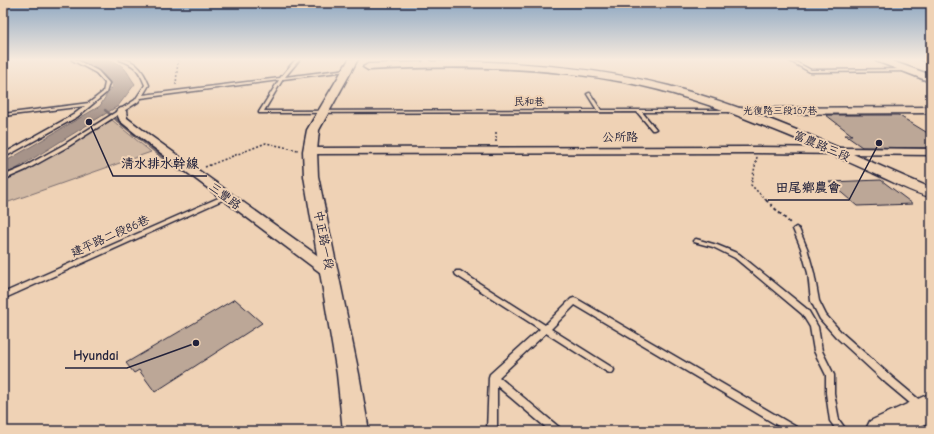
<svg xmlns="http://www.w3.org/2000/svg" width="934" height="434" viewBox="0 0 934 434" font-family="'Comic Neue','LXGW WenKai TC',sans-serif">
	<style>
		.green { fill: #d1b9a4; stroke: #7a6e70 }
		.water { fill: #a69389; stroke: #71666a }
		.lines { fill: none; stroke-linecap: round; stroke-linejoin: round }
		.stream-far1 { stroke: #71666a; stroke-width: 2.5 }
		.stream { stroke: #71666a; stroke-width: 3 }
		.building { fill: #bca797; stroke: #22223b }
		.service-casing { stroke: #22223b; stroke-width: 3 }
		.minor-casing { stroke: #22223b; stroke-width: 3 }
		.tertiary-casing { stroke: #22223b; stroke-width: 3 }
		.primary-casing { stroke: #22223b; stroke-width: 3 }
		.path-far1 { stroke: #22223b; stroke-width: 1.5; stroke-dasharray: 2 2; stroke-linecap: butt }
		.path { stroke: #22223b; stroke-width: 2; stroke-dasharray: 3 3; stroke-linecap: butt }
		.service { fill: #efd2b5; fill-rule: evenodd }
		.minor { fill: #efd2b5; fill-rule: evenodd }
		.tertiary { fill: #efd2b5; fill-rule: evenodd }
		.primary { fill: #efd2b5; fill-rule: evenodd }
		.labels { text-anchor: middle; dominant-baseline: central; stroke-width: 4; stroke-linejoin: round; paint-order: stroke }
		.far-street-label { font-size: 10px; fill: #22223b; stroke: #efd2b5 }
		.street-label { font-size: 12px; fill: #22223b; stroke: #efd2b5 }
		.leader { fill: none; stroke: #22223b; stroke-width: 1.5 }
		.callout-dot { fill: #22223b; stroke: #efd2b5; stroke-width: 1.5 }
		.callout-label { font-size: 13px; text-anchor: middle; font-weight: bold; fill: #22223b; stroke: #efd2b5; stroke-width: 4; stroke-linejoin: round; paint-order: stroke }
	</style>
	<rect width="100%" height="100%" fill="#efd2b5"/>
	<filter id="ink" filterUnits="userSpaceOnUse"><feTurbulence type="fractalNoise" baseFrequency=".025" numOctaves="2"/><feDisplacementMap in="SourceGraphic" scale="8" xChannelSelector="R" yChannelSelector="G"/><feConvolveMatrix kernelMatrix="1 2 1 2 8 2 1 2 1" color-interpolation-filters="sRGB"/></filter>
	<g filter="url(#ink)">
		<!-- green -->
		<polygon class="green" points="112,120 151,152 3,204 3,179 23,170"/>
		<!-- water -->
		<path class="water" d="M78 59C93 59 112 56 124 68 128 72 131 79 135 84L118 106 16 169 3 175V163L100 106 112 86C108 78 101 71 93 67 87 64 83 64 78 59Z"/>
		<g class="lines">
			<!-- stream-far1 -->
			<g class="stream-far1">
				<polyline points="915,76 931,83"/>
				<polyline points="105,110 118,121"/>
			</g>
			<!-- stream -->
			<polyline class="stream" points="117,120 178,170 189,172"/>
		</g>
		<!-- building -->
		<g class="building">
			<polygon points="826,115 898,115 931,135 931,148 862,147 845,135 852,135"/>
			<polygon points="881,180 913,204 857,206 829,182"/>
			<polygon points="235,299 262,323 155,392 139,370 134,373 126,363"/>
		</g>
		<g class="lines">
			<defs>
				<g id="service">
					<polygon points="72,59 75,59 98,71 109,83 106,93 77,117 3,158 3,154 73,115 85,106 3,116 3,114 89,103 103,92 105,83 96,73 72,60"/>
					<path d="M120 59C136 59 144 72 149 85L143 95 280 78 296 59H300L285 77 347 69 349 70 347 71 283 79 264 111 597 110 587 94 589 93H590L601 110H733L735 111 733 112H642L656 129 654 130H652L637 112 259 113V112L279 80 141 98 138 102 69 146 26 170 3 180V176L22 168 65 144 135 100 145 85C139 70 135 65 120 60Z"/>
					<polygon points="786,59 790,59 811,70 908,69 910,70 908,71 810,72"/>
					<polygon points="920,59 924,59 931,62 931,64"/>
					<polygon points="225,195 227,196 228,197 227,198 3,299 3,293"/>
					<polygon points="796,227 799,229 807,248 814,273 819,301 826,315 842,333 892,377 923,403 925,406 923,409 920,410 917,409 886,383 836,337 820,319 811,301 808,273 801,248 793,229"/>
					<polygon points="696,239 717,245 739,254 808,310 818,327 822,351 834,375 834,393 839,420 847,431 837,431 830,421 826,393 826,375 814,351 810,327 802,314 735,258 713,247 694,242 693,241 694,240"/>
					<polygon points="456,271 460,271 545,325 571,299 574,298 577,299 798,428 800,431 787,431 575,305 551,329 613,368 614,370 613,372 610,373 607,372 546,333 499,377 560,428 562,431 550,431 497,386 497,431 487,431 489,377 490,374 540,329 456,275 455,273"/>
				</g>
				<g id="minor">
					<polygon points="424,59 430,59 430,61 434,63 430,65 423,64"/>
					<polygon points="931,107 931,113 735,114 730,111 735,108"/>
					<polygon points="121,108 126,111 127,118 152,137 335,268 337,272 335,276 330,277 325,276 145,141 120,121 116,111"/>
					<polygon points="758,147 931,149 931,155 758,153 310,154 305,151 310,148"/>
				</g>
				<g id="tertiary">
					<polygon points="349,59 358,59 319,130 317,151 318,176 359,374 369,431 343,431 337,374 304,176 303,151 307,130"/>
					<polygon points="874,59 886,59 931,75 931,82 876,61"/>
					<path d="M453 61C526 62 598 68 669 86 760 110 845 151 931 188V197C911 193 892 181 873 173 835 156 798 138 759 124 715 106 670 91 624 82 539 66 454 65 368 70L363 67 368 64Z"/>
				</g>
				<polygon id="primary" points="931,393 931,421 912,431 865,431 870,421"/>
			</defs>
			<!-- service casing -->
			<use href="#service" class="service-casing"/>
			<!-- minor casing -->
			<use href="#minor" class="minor-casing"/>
			<!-- tertiary casing -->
			<use href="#tertiary" class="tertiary-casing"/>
			<!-- primary casing -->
			<use href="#primary" class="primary-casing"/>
			<!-- path-far1 -->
			<g class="path-far1">
				<polyline points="176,85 178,59"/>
				<polyline points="496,132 496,142"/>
				<polyline points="757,157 751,185 767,201"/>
				<polyline points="205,167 266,143 298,150"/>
			</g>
			<!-- path -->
			<polyline class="path" points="766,200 792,225"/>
			<!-- service -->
			<use href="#service" class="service"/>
			<!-- minor -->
			<use href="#minor" class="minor"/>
			<!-- tertiary -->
			<use href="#tertiary" class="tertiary"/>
			<!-- primary -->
			<use href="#primary" class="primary"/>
		</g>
	</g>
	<!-- sky -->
	<linearGradient id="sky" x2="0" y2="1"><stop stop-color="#8da7c2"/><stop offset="0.5" stop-color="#f8ebde"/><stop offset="1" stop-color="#f8ebde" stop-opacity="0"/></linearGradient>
	<rect width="934" height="119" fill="url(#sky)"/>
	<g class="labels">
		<!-- far-street labels -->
		<g class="far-street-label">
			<text x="529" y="102">民和巷</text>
			<text x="780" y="111">光復路三段167巷</text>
		</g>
		<!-- street labels -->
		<g class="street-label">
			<text x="620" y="137">公所路</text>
			<text transform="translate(822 146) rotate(23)">富農路三段</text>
			<text transform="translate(225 196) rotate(37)">三豐路</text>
			<text transform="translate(110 236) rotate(-24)">建平路二段86巷</text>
			<text transform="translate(324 240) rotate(79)">中正路一段</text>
		</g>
	</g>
	<!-- callouts -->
	<path class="leader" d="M89 122L113 176H207M879 143L849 200H768M196 343L127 368H65"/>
	<g class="callout-dot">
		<circle cx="89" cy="122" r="4"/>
		<circle cx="879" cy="143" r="4"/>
		<circle cx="196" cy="343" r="4"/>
	</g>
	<g class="callout-label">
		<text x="160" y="168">清水排水幹線</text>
		<text x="808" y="192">田尾鄉農會</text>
		<text x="96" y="360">Hyundai</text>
	</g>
	<!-- margin -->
	<rect width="934" height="434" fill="none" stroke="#efd2b5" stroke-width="16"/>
	<rect x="8" y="8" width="918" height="418" fill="none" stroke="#22223b" stroke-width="1.5" filter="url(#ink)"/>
</svg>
